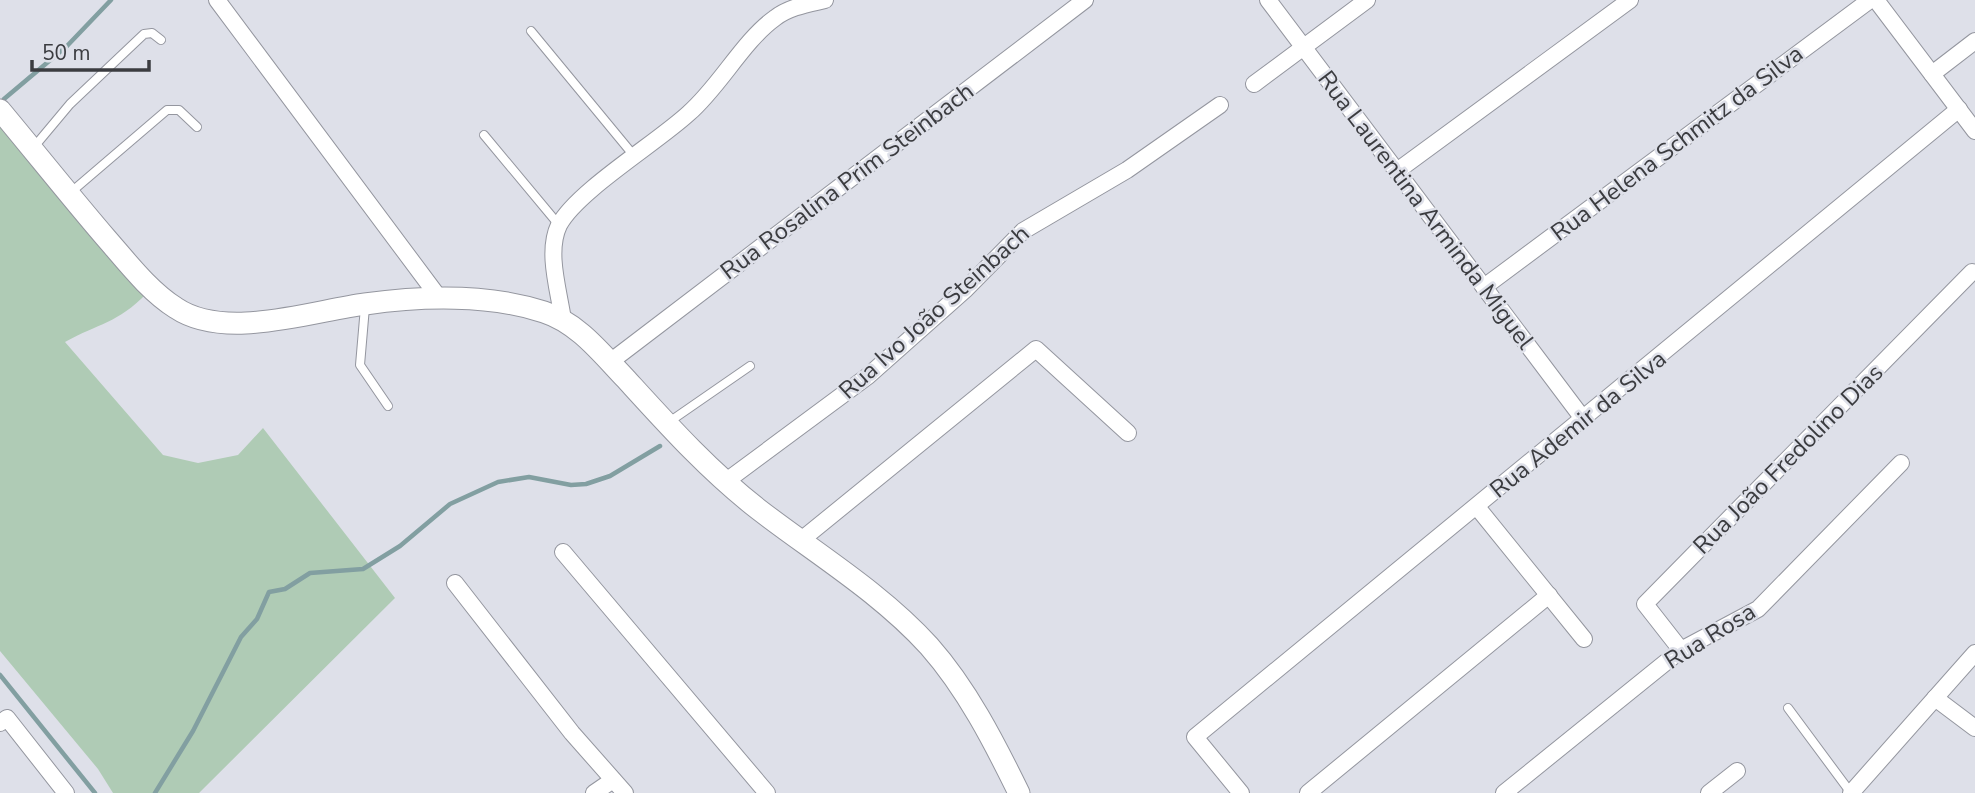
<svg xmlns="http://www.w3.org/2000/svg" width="1975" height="793" viewBox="0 0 1975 793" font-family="'Nunito Sans',sans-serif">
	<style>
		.green { fill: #afcbb5 }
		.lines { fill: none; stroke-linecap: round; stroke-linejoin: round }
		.stream { stroke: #829fa1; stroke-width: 4.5 }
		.lane-casing { stroke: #94969f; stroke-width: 10 }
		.street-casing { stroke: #94969f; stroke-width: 18 }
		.secondary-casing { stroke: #94969f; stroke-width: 23 }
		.lane { stroke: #fff; stroke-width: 8 }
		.street { stroke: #fff; stroke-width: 16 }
		.secondary { stroke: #fff; stroke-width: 21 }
		.labels { text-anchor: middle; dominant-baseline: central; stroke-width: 5; stroke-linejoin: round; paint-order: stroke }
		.street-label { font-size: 24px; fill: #3b3c40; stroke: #dee0e9 }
	</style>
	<rect width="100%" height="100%" fill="#dee0e9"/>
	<!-- green -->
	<path class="green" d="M0 124 147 293C117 324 99 323 65 342L163 455 198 463 238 455 263 428 395 598 199 793H113L98 769 0 651Z"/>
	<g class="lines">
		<!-- stream -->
		<g class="stream">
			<polyline points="4,99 67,46 111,0"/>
			<polyline points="0,675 95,793"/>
			<polyline points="155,793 193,731 241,637 257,619 269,592 285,589 310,573 363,569 400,546 450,504 498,482 529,477 571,485 586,484 610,476 660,446"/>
		</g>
		<defs>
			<g id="lane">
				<polyline points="531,31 635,157"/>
				<polyline points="484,135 559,225"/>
				<polyline points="34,147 70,104 144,34 152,33 161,40"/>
				<polyline points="70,193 167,110 179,110 197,127"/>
				<polyline points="365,307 360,365 388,406"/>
				<polyline points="669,422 750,366"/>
				<polyline points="1788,708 1851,793"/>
			</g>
			<g id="street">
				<polyline points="217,0 440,299"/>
				<polyline points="1268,0 1584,420"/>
				<polyline points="1876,0 1975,131"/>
				<polyline points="1932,74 1975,41"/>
				<polyline points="1254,84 1367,0"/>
				<polyline points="1397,171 1630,0"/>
				<polyline points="1484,287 1870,0"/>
				<path d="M563 320C559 291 546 252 559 225 577 191 658 142 689 113 720 86 743 41 775 18 789 7 808 4 825 0"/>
				<polyline points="610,362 1085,0"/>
				<polyline points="725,482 868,376 966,289 1023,231 1127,170 1220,105"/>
				<polyline points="1477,507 1584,639"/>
				<polyline points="800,541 1036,349 1128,433"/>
				<polyline points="563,552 767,793"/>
				<polyline points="455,583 572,733 625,793"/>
				<polyline points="1681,650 1645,604 1972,272"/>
				<polyline points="1935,698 1975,728"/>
				<polyline points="0,723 7,718 66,793"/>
				<polyline points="594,793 613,780"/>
				<polyline points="1241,793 1195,737 1959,109"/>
				<polyline points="1308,793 1549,595"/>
				<polyline points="1504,793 1681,650 1758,609 1901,463"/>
				<polyline points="1709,793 1737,771"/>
				<polyline points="1851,793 1975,653"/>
			</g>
			<path id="secondary" d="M0 110C35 152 70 196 106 238 127 262 149 291 176 308 225 341 312 311 365 304 421 296 489 294 544 312 578 323 601 353 625 378 667 424 708 470 758 509 815 553 880 592 929 646 967 689 994 742 1019 793"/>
		</defs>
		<!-- lane casing -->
		<use href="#lane" class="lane-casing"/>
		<!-- street casing -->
		<use href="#street" class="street-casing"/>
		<!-- secondary casing -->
		<use href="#secondary" class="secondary-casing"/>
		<!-- lane -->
		<use href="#lane" class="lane"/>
		<!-- street -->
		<use href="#street" class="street"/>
		<!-- secondary -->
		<use href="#secondary" class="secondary"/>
	</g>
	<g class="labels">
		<!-- street labels -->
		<g class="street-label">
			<text transform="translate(1677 143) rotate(-37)">Rua Helena Schmitz da Silva</text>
			<text transform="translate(847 181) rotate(-37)">Rua Rosalina Prim Steinbach</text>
			<text transform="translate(1426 210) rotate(53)">Rua Laurentina Arminda Miguel</text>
			<text transform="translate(934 312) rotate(-42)">Rua Ivo João Steinbach</text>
			<text transform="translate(1578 424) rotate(-39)">Rua Ademir da Silva</text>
			<text transform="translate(1788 459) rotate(-45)">Rua João Fredolino Dias</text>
			<text transform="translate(1710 636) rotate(-32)">Rua Rosa</text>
		</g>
	</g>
	<!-- scale -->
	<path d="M32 60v10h117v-10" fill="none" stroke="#3b3c40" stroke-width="3.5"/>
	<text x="42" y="60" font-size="21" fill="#3b3c40" stroke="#dee0e9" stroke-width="5" paint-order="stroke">50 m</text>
</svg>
